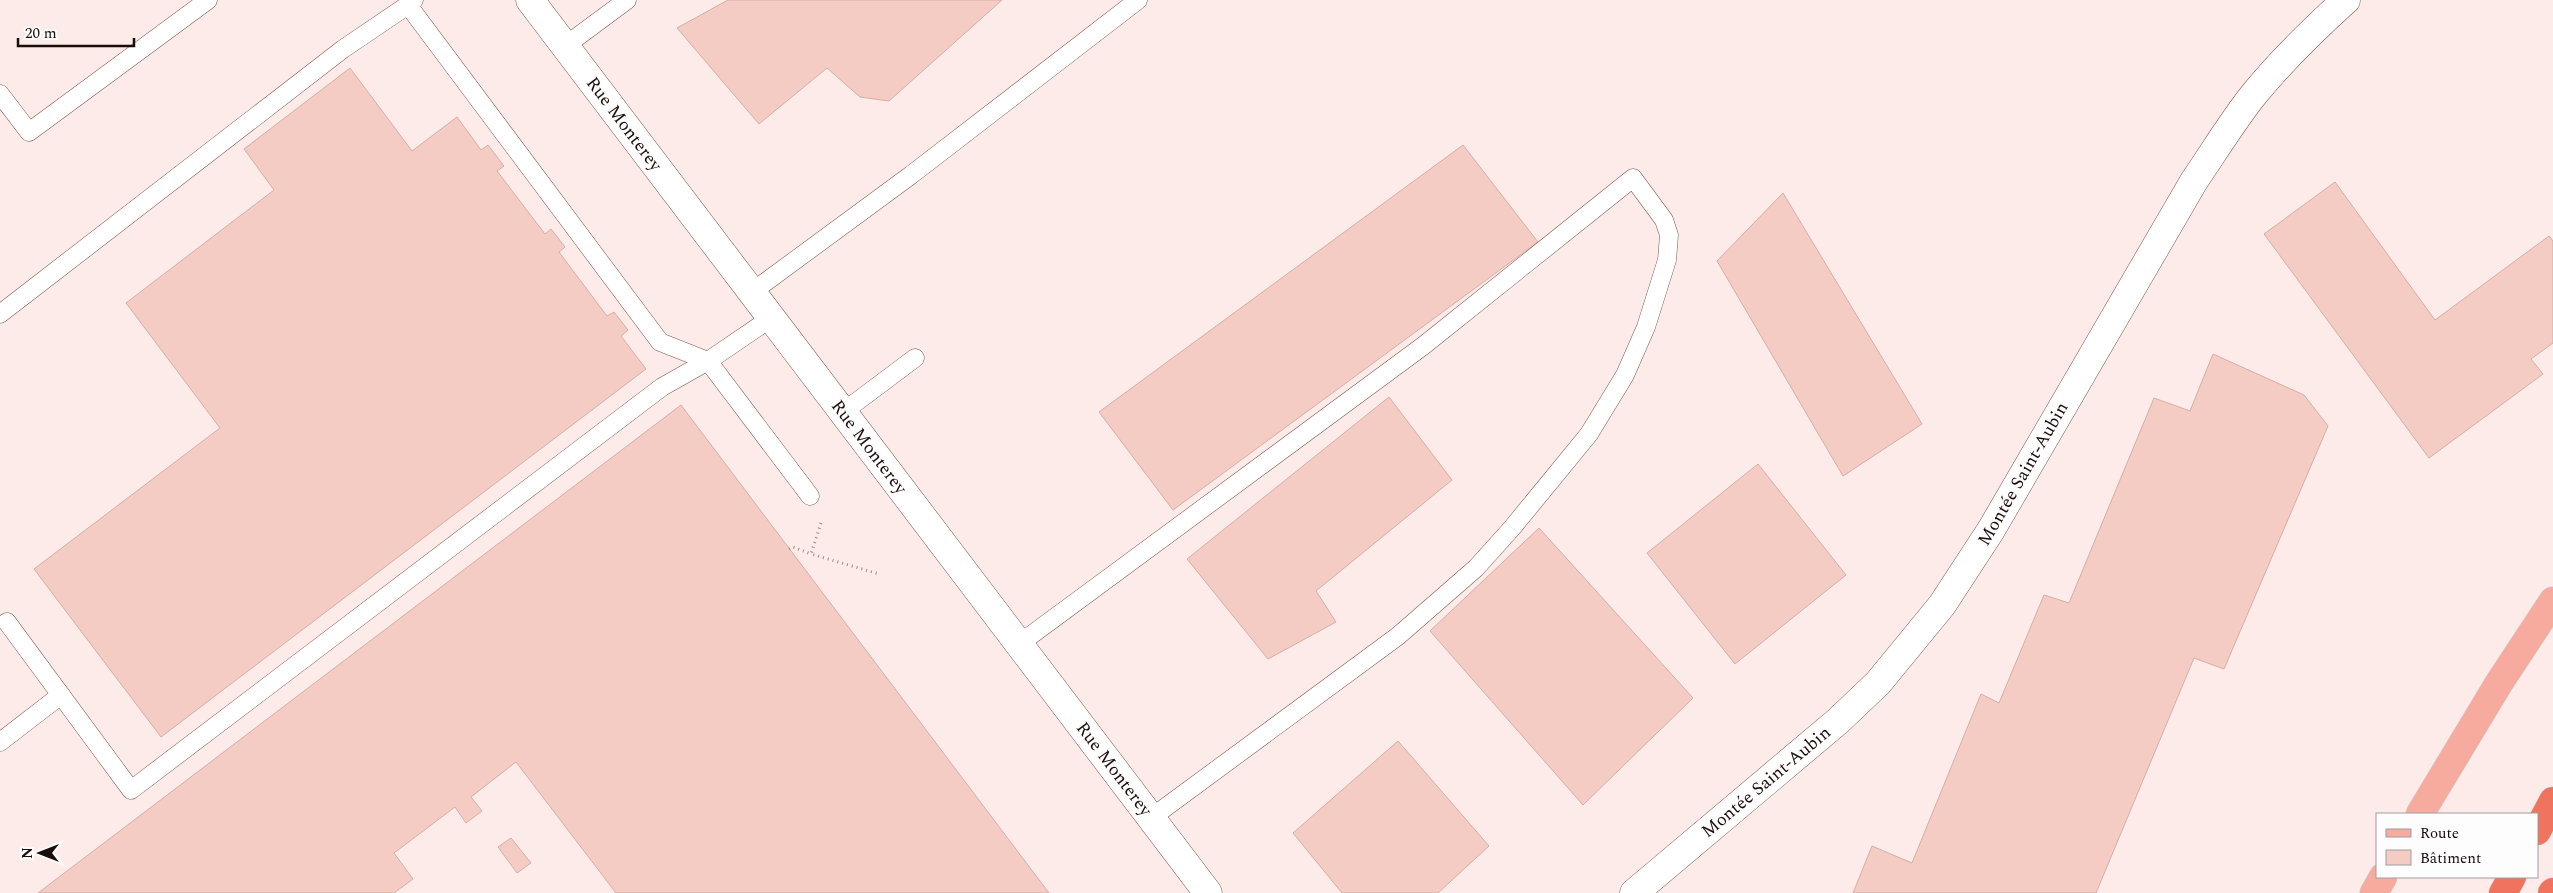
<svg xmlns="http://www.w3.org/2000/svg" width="2553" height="893" viewBox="0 0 2553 893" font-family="Spectral,serif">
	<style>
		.building { fill: #f5ccc4; stroke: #d5ada5 }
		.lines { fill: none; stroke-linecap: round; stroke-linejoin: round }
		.service-casing { stroke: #7d5a53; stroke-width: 19 }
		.minor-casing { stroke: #7d5a53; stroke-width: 29 }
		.primary-casing { stroke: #d1cece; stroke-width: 29 }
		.motorway-casing { stroke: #d1cece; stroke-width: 29 }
		.path { stroke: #9c8c89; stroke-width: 3; stroke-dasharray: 1 4; stroke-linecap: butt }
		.service { stroke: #fff; stroke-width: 18 }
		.minor { stroke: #fff; stroke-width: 28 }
		.primary { stroke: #f6ab9e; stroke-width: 28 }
		.motorway { stroke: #f0735e; stroke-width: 28 }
		.labels { text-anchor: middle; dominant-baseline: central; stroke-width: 5; stroke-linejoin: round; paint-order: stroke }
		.street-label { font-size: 18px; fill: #1a0c0a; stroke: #fdfdfd }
	</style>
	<rect width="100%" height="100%" fill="#fcebe8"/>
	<!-- building -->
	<g class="building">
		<polygon points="728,0 1002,0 889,101 860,97 827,68 759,124 677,28"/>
		<polygon points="350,68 412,151 457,117 481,150 488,145 504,166 497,171 545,234 551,229 565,247 559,252 607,316 614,312 628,330 621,336 646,369 161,737 34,569 220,428 126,303 274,190 244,149"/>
		<polygon points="1463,145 1538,242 1173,510 1099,412"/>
		<polygon points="2335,182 2435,320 2549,236 2553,241 2553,343 2531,359 2543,374 2429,458 2264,234"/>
		<polygon points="1783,193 1922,424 1843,476 1717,261"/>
		<polygon points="2213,354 2304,395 2328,426 2224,669 2194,658 2096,893 1853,893 1872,846 1912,863 1981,694 1999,703 2044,595 2069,603 2154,398 2190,411"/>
		<polygon points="1389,397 1452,480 1316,591 1336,622 1268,659 1187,559"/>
		<polygon points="681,405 1049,893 616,893 516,762 471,797 482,811 466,823 455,807 394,853 413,879 394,893 38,893"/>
		<polygon points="1758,464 1846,575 1735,664 1647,553"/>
		<polygon points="1539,528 1693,698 1583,805 1430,631"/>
		<polygon points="1398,741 1489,846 1438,893 1342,893 1293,833"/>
		<polygon points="511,838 531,863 517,873 498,847"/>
	</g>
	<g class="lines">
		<defs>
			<g id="service">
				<polyline points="414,0 408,5 660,342 708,361 810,496"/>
				<polyline points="565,46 627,0"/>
				<polyline points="0,94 29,132 208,0"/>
				<polyline points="752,292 911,175 1138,0"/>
				<polyline points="0,314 343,49 408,5"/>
				<polyline points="843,412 915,358"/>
				<polyline points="7,622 131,790 662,387 708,361 771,318"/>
				<polyline points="1019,644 1423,346 1633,178 1664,220 1669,235 1667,260 1646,327 1625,375 1589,434 1512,528 1476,568 1398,636 1151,818"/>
				<polyline points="0,742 61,695"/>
			</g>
			<g id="minor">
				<polyline points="530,0 1208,893"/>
				<path d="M1634 893 1838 721 1878 683 1942 605 1991 530 2194 181C2214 152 2233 120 2255 93 2283 59 2314 29 2346 0"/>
			</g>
			<g id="primary">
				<polyline points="2420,814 2499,683 2553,601"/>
				<polyline points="2374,893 2383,877"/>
			</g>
			<g id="motorway">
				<polyline points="2537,831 2553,801"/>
				<polyline points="2503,893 2512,877"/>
				<polyline points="2552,893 2553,892"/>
			</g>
		</defs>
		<!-- service casing -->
		<use href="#service" class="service-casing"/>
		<!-- minor casing -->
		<use href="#minor" class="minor-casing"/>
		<!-- primary casing -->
		<use href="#primary" class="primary-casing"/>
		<!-- motorway casing -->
		<use href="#motorway" class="motorway-casing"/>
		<!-- path -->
		<g class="path">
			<polyline points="821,523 811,554 879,574"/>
			<polyline points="789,549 793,547 811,554"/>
		</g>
		<!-- service -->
		<use href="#service" class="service"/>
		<!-- minor -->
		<use href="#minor" class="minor"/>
		<!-- primary -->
		<use href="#primary" class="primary"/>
		<!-- motorway -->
		<use href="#motorway" class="motorway"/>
	</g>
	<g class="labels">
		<!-- street labels -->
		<g class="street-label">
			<text transform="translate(624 124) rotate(53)">Rue Monterey</text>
			<text transform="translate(869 447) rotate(53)">Rue Monterey</text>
			<text transform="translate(2023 474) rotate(-60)">Montée Saint-Aubin</text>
			<text transform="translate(1114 769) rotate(53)">Rue Monterey</text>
			<text transform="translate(1766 782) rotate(-40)">Montée Saint-Aubin</text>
		</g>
	</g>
	<!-- legend -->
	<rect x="2376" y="813" width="162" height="65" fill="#fdfdfd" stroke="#a29d9c"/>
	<rect x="2386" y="829" width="25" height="8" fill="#f6ab9e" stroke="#a29d9c"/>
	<text x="2420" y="838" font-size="15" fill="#1a0c0a">Route</text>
	<rect x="2386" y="850" width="25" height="15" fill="#f5ccc4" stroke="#a29d9c"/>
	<text x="2420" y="863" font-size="15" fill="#1a0c0a">Bâtiment</text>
	<!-- north arrow -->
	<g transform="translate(40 853) rotate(270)" stroke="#fdfdfd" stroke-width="4" paint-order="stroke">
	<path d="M0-4L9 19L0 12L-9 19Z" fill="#1a0c0a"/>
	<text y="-8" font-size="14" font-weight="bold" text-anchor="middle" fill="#1a0c0a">N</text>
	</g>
	<!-- scale -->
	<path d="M18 38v8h116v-8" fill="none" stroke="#1a0c0a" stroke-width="2.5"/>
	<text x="25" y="38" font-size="15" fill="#1a0c0a" stroke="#fdfdfd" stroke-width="4" paint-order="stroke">20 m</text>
</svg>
